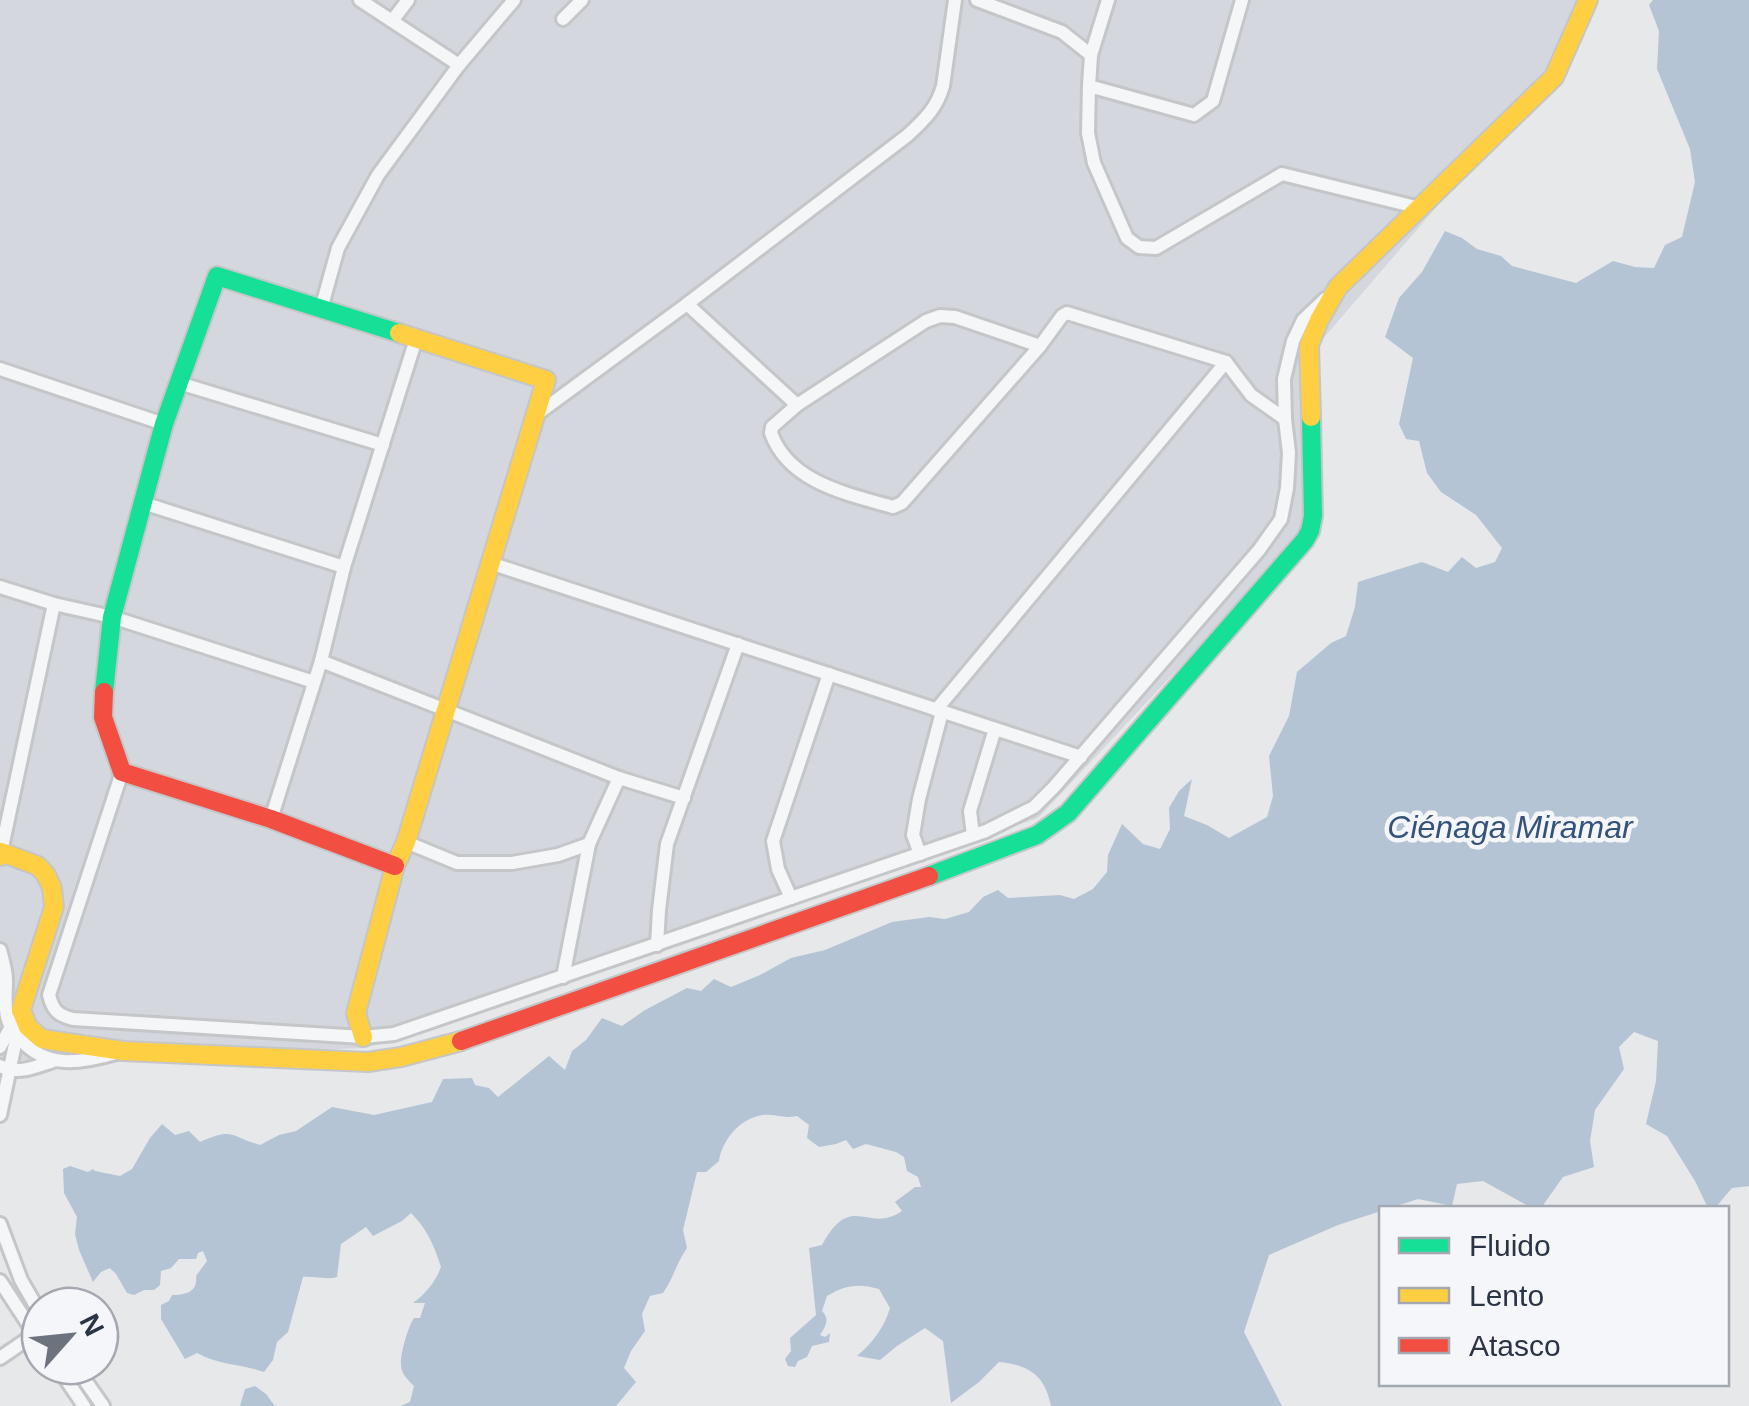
<svg xmlns="http://www.w3.org/2000/svg" width="1749" height="1406" viewBox="0 0 1749 1406" font-family="Helvetica,sans-serif">
	<style>
		.built { fill: #d4d7dd }
		.water { fill: #b4c4d5 }
		.lines { fill: none; stroke-linecap: round; stroke-linejoin: round }
		.street-casing { stroke: #c4c6c8; stroke-width: 18 }
		.fast-casing { stroke: #c4c6c8; stroke-width: 22 }
		.slow-casing { stroke: #c4c6c8; stroke-width: 22 }
		.jam-casing { stroke: #c4c6c8; stroke-width: 22 }
		.street { stroke: #f5f6f7; stroke-width: 12 }
		.fast { stroke: #16e098; stroke-width: 18 }
		.slow { stroke: #ffcf43; stroke-width: 18 }
		.jam { stroke: #f24e42; stroke-width: 18 }
		.labels { text-anchor: middle; dominant-baseline: central; stroke-width: 9; stroke-linejoin: round; paint-order: stroke }
		.water-label { font-size: 32px; font-style: italic; fill: #34527a; stroke: #f4f6f9 }
	</style>
	<rect width="100%" height="100%" fill="#e6e8ea"/>
	<!-- built -->
	<polygon class="built" points="0,0 1580,0 1550,75 1315,348 1301,538 1038,818 366,1048 0,1061"/>
	<!-- water -->
	<g class="water">
		<path d="M1653 0H1749V1186L1732 1188 1715 1208H1708L1695 1181 1667 1136 1646 1124 1656 1081 1658 1041 1634 1032 1619 1047 1624 1069 1595 1110 1590 1141 1594 1167 1563 1177 1541 1208H1532L1483 1181 1457 1184 1452 1206 1418 1199 1390 1208H1382L1381 1211 1338 1225 1269 1255 1244 1332 1282 1406H1051C1045 1375 1029 1365 999 1362L979 1382 951 1403 943 1341 925 1328 897 1346 880 1360 857 1356C873 1342 884 1328 890 1308L879 1289C858 1283 845 1285 827 1296L822 1311C830 1319 826 1326 820 1335L825 1337 830 1333 829 1342 812 1346 807 1357 798 1361 795 1367 788 1366 785 1359 791 1351 790 1338 816 1315 809 1248 822 1245C852 1190 868 1235 902 1211L895 1202 915 1187H921L918 1177 907 1171 904 1157 896 1152 866 1144 853 1149 846 1140 836 1144 819 1147 807 1138 809 1125 797 1116C784 1119 775 1114 763 1115 740 1118 722 1140 719 1161L706 1172H697L683 1230 687 1248C677 1262 673 1279 663 1293L650 1296 642 1314 645 1331 631 1351 624 1368 636 1382 616 1406H400L410 1402 414 1386C408 1380 401 1374 401 1365 400 1354 408 1327 414 1318H420L425 1303H413C426 1293 435 1283 441 1267 434 1245 427 1229 411 1213L402 1221 373 1236 366 1227 341 1244 337 1277C328 1280 313 1276 303 1277L288 1332 277 1342 273 1360 264 1372C242 1364 218 1365 197 1353L185 1359 161 1319V1305L169 1301 172 1295C185 1295 198 1292 196 1276L207 1261 203 1251 198 1253 196 1259H179L171 1268 161 1271 160 1285 154 1290H144L134 1295 127 1293 116 1274 110 1268 101 1272 93 1282 79 1250 75 1234 77 1217 64 1193 63 1169 70 1166 88 1172 93 1169 95 1171 120 1176 132 1169 150 1138 162 1124 175 1135 189 1131 200 1142C234 1127 229 1136 260 1145L279 1135 296 1131 332 1107 374 1115 432 1102 443 1079 472 1078 475 1085 489 1088 498 1097 549 1056 565 1070 572 1051 586 1040 602 1018 622 1026 645 1010 687 988 701 991 714 979 731 987 760 975 791 958 825 950 892 922 929 917 945 919 969 912 983 897 998 890 1008 898 1060 895 1074 899 1093 889 1107 872 1108 855 1122 824 1143 844 1160 849 1170 829 1169 808 1179 791 1192 779 1184 816 1207 825 1229 838 1267 817 1273 796 1269 756 1289 716 1297 672 1331 643 1346 636 1355 607 1358 582 1422 562 1448 572 1462 557 1476 568 1495 562 1502 548 1476 515 1441 492 1427 473 1419 441 1406 439 1399 424 1413 358 1385 337 1399 298 1422 272 1445 231 1462 238 1477 249 1501 256 1512 266 1576 283 1613 261 1635 267 1654 268 1665 245 1682 237 1695 182 1690 149 1657 69 1659 31 1649 5Z"/>
		<polygon points="255,1386 266,1394 275,1406 240,1406 245,1389"/>
	</g>
	<g class="lines">
		<defs>
			<g id="street">
				<polyline points="360,0 459,65"/>
				<polyline points="977,0 1062,32 1091,55"/>
				<polyline points="1108,0 1091,55 1089,86 1194,115 1213,101 1242,0"/>
				<polyline points="563,19 582,0"/>
				<polyline points="392,21 408,0"/>
				<polyline points="1089,86 1088,133 1094,163 1127,238 1139,247 1156,248 1282,174 1420,208"/>
				<path d="M687 304 908 135C924 120 937 108 943 86L955 0"/>
				<polyline points="321,309 338,248 378,175 459,65 514,0"/>
				<polyline points="0,369 164,424"/>
				<polyline points="179,383 383,445"/>
				<polyline points="797,405 926,321 940,316 955,317 1040,346"/>
				<path d="M536 415 687 304 797 405 772 427 771 433C789 483 848 494 893 507L902 503 1040 346 1062 316 1067 313 1226 362 1251 395 1285 419"/>
				<polyline points="143,503 344,567"/>
				<polyline points="490,563 1081,757"/>
				<polyline points="0,587 54,604 112,617 314,682"/>
				<polyline points="321,661 619,778 684,798"/>
				<polyline points="936,710 1226,362"/>
				<path d="M122 772 49 995C53 1011 58 1015 73 1019L363 1037 394 1034 986 831 1034 807 1054 787 1259 550 1281 519 1287 488 1289 453 1285 419 1284 379 1293 341 1303 320 1325 299"/>
				<polyline points="271,819 321,661 344,567 416,339"/>
				<polyline points="973,835 970,811 995,729"/>
				<polyline points="406,842 457,863 512,863 558,855 589,844 619,778"/>
				<polyline points="1,852 54,604"/>
				<polyline points="920,854 913,835 919,799 942,712"/>
				<polyline points="791,898 778,869 773,841 829,674"/>
				<polyline points="657,945 659,910 667,844 738,644"/>
				<path d="M0 950C3 961 6 970 6 981 6 993 4 1009 8 1020 10 1027 16 1035 21 1040 47 1069 81 1063 116 1053"/>
				<polyline points="563,977 589,844"/>
				<polyline points="0,1047 14,1021"/>
				<path d="M0 1066C18 1075 35 1067 53 1061"/>
				<polyline points="0,1115 18,1030"/>
				<polyline points="0,1224 21,1280 40,1313"/>
				<polyline points="0,1281 40,1342"/>
				<polyline points="0,1358 35,1334"/>
				<polyline points="57,1366 84,1406"/>
				<polyline points="75,1366 103,1406"/>
			</g>
			<g id="fast">
				<polyline points="104,692 112,617 164,424 217,276 399,333"/>
				<polyline points="929,876 1037,835 1068,813 1305,540 1310,531 1313,516 1311,417"/>
			</g>
			<g id="slow">
				<polyline points="1311,417 1309,345 1319,320 1338,287 1554,77 1588,0"/>
				<polyline points="0,856 1,852 38,866 46,875 52,888 54,907 21,1010 28,1027 42,1039 123,1051 368,1062 401,1057 461,1041"/>
				<polyline points="363,1037 356,1013 395,866 406,842 546,380 399,333"/>
			</g>
			<g id="jam">
				<polyline points="104,692 103,717 122,772 271,819 395,866"/>
				<polyline points="461,1041 929,876"/>
			</g>
		</defs>
		<!-- street casing -->
		<use href="#street" class="street-casing"/>
		<!-- fast casing -->
		<use href="#fast" class="fast-casing"/>
		<!-- slow casing -->
		<use href="#slow" class="slow-casing"/>
		<!-- jam casing -->
		<use href="#jam" class="jam-casing"/>
		<!-- street -->
		<use href="#street" class="street"/>
		<!-- fast -->
		<use href="#fast" class="fast"/>
		<!-- slow -->
		<use href="#slow" class="slow"/>
		<!-- jam -->
		<use href="#jam" class="jam"/>
	</g>
	<g class="labels">
		<!-- water labels -->
		<g class="water-label">
			<text x="1510" y="827">Ciénaga Miramar</text>
		</g>
	</g>
	<!-- legend -->
	<rect x="1379" y="1206" width="350" height="180" fill="#f4f6f9" stroke="#a4a8b1" stroke-width="2.5"/>
	<rect x="1399" y="1238" width="50" height="15" fill="#16e098" stroke="#a4a8b1" stroke-width="2.5"/>
	<text x="1469" y="1256" font-size="30" fill="#2b3445">Fluido</text>
	<rect x="1399" y="1288" width="50" height="15" fill="#ffcf43" stroke="#a4a8b1" stroke-width="2.5"/>
	<text x="1469" y="1306" font-size="30" fill="#2b3445">Lento</text>
	<rect x="1399" y="1338" width="50" height="15" fill="#f24e42" stroke="#a4a8b1" stroke-width="2.5"/>
	<text x="1469" y="1356" font-size="30" fill="#2b3445">Atasco</text>
	<!-- north arrow -->
	<g transform="translate(70 1336) rotate(63)"><circle r="48" fill="#f4f6f9" stroke="#a4a8b1" stroke-width="2.5"/>
	<path d="M0-8L18 38L0 25L-18 38Z" fill="#6c737f"/>
	<text y="-15" font-size="28" font-weight="bold" text-anchor="middle" fill="#2b3445">N</text>
	</g>
</svg>
